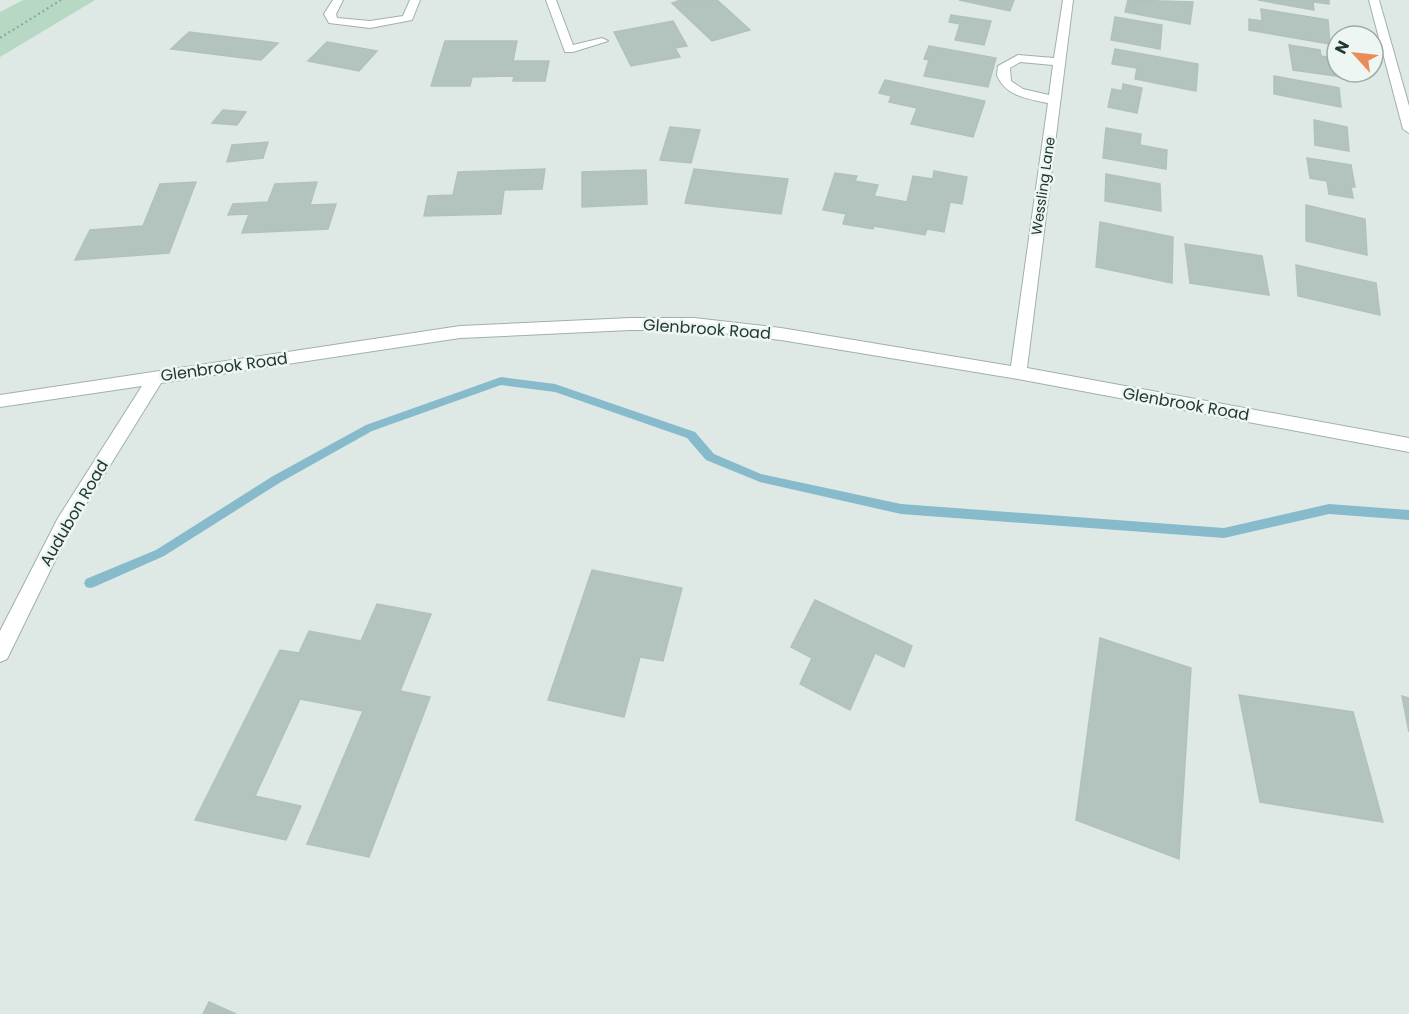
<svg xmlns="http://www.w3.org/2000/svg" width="1409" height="1014" viewBox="0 0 1409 1014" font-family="Poppins,sans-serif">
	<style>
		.green { fill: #b7d9c4 }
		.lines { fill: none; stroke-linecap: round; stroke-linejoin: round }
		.stream { fill: #87bbcc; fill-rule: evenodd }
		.building { fill: #b3c3be; stroke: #b1c2bc; stroke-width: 1.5 }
		.minor-casing { stroke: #a1b0ac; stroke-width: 2 }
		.path { stroke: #7faba2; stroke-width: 2; stroke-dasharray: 2 3; stroke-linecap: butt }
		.minor { fill: #fff; fill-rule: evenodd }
		.labels { text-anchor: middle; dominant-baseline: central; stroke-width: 5; stroke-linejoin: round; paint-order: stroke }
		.far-street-label { font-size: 14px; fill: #203733; stroke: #eef6f3 }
		.street-label { font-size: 16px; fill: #203733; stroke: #eef6f3 }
	</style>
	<rect width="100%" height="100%" fill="#dee9e5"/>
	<!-- green -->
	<polygon class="green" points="23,0 95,0 0,57 0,12"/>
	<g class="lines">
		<!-- stream -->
		<polygon class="stream" points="501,377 555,384 695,432 714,454 761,474 901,504 1224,528 1329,504 1409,510 1409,520 1329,514 1224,538 901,514 760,482 706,460 687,438 555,392 501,385 372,431 281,482 164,556 94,587 90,588 86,587 84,583 86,579 156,550 273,476 366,425"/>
	</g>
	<!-- building -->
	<g class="building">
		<polygon points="681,0 717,0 750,30 712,41 672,3"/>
		<polygon points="959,0 1014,0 1010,11"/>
		<polygon points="1128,0 1193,2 1190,24 1125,12"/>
		<polygon points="1258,0 1329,0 1329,4 1313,2 1314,10"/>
		<polygon points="1261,9 1328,20 1330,44 1249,30 1249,19 1262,21"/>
		<polygon points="951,15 991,21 984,45 955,40 960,24 949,22"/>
		<polygon points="1115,17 1162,25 1160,49 1111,40"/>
		<polygon points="673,21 687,46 675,48 680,57 631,66 614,32"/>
		<polygon points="189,32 278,43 261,60 171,49"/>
		<polygon points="445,41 517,41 513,61 549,61 545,81 513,81 514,76 472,77 470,86 431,86"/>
		<polygon points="327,42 377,51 359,71 308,61"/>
		<polygon points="1289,45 1320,50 1321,56 1337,59 1337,72 1342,72 1344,77 1293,70"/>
		<polygon points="929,46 996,58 988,87 924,76 929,60 924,59"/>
		<polygon points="1115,49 1198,64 1196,91 1135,79 1137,68 1112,64"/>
		<polygon points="1274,76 1339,88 1341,107 1274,94"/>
		<polygon points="885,80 985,101 973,137 911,124 917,108 889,102 891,96 879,93"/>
		<polygon points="1123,84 1142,88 1137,113 1108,107 1112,89 1122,91"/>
		<polygon points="223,110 246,112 237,125 212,123"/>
		<polygon points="1314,120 1347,127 1349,151 1315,145"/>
		<polygon points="670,127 700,130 691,163 660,160"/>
		<polygon points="1106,128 1141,134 1140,145 1167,150 1166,169 1103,158"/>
		<polygon points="268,142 263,158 227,162 232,145"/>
		<polygon points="1307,158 1351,165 1355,187 1351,187 1353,198 1329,194 1327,181 1310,178"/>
		<polygon points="545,169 542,189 504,190 501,214 424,216 428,196 453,195 458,172"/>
		<polygon points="694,169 788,179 781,214 685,203"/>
		<polygon points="646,170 647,204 582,207 582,172"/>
		<polygon points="934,171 967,177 962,204 950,202 944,232 927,229 925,235 874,226 873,229 843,224 846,214 823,210 835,173 857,176 855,181 878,185 874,196 907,202 913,176 933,179"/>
		<polygon points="1106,174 1160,184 1161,211 1105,201"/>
		<polygon points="196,182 169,253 75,260 90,230 143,226 160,184"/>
		<polygon points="317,182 310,205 336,204 328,229 242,233 249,214 228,215 233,204 268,202 275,184"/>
		<polygon points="1306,205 1365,219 1367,255 1306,241"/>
		<polygon points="1100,222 1173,237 1172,283 1096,267"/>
		<polygon points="1185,244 1262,256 1269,295 1190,283"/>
		<polygon points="1296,265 1376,283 1380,315 1298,296"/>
		<polygon points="592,570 682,588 663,661 640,657 624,717 548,700"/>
		<polygon points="815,600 912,646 904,667 875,653 850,710 800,684 812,658 791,647"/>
		<polygon points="377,604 431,614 400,691 430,697 369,857 307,844 363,711 300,699 255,796 301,806 286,840 195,820 280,650 299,653 309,631 361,641"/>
		<polygon points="1100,638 1191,668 1179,859 1076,820"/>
		<polygon points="1239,695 1353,712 1383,822 1260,802"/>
		<polygon points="1402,696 1409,698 1409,732"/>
		<polygon points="209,1002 236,1014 203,1014"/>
	</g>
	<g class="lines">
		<defs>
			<g id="minor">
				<polygon points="333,0 343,0 336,14 337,18 370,21 403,16 410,0 420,0 412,20 370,28 329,23 324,14"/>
				<polygon points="546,0 556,0 573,45 602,38 608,41 573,52 565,52"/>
				<path d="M1063 0H1073L1027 368 1409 438V452L1018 379 781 340 694 330H630L460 338 161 383 70 530 7 659 0 662V631L58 518 142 386 0 407V395L460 326 630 318H694L781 328 1011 366 1048 103C1028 99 1005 96 997 75L998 66 1018 55 1054 58ZM1020 62 1053 65 1049 95 1023 89 1011 81 1010 68Z"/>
				<polygon points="1369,0 1379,0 1409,106 1409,133 1403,129"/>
			</g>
		</defs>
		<!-- minor casing -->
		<use href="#minor" class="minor-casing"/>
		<!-- path -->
		<polyline class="path" points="0,38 61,0"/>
		<!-- minor -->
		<use href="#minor" class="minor"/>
	</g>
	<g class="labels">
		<!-- far-street labels -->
		<g class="far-street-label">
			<text transform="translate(1043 186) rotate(-82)">Wessling Lane</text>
		</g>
		<!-- street labels -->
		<g class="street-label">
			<text transform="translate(707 329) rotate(4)">Glenbrook Road</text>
			<text transform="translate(224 367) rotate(-8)">Glenbrook Road</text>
			<text transform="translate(1186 404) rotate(10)">Glenbrook Road</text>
			<text transform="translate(74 513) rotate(-60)">Audubon Road</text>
		</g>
	</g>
	<!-- north arrow -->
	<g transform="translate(1355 54) rotate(297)"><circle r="28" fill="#eef6f3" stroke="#9caaa6" stroke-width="1.5"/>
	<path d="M0-4.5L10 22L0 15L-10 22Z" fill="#eb8b59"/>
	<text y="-9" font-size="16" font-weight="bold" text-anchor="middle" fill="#203733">N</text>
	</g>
</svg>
